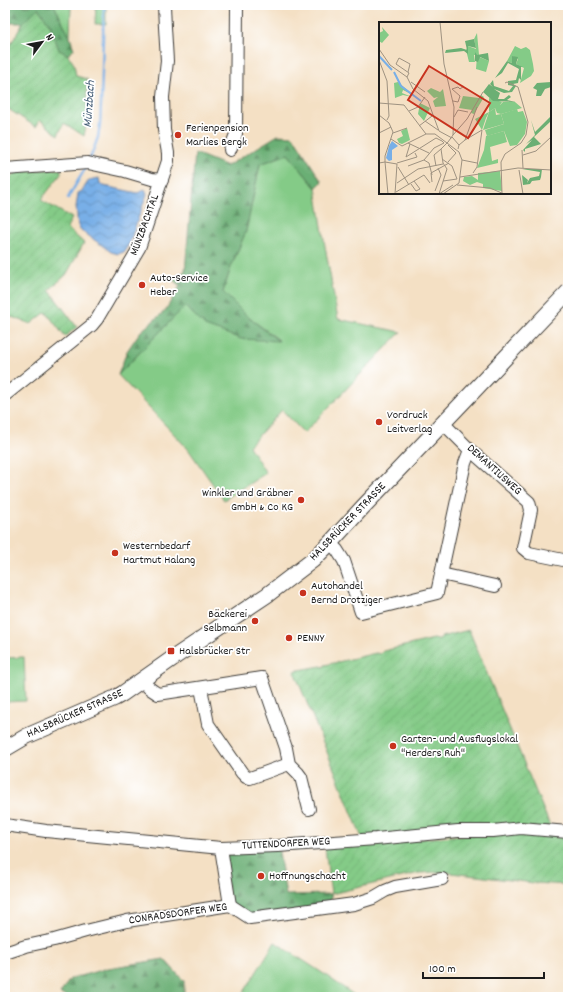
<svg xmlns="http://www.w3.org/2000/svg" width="573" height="1002" viewBox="0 0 573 1002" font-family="Dekko,sans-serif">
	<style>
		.grass { fill: #84cb87; stroke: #507452 }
		.forest { fill: url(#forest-firs); stroke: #446648 }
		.garden { fill: url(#garden-furrows); stroke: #507452 }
		.water { fill: url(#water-waves); stroke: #4a6682 }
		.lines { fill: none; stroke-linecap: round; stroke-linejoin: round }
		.stream { stroke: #78afe7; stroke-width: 2.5 }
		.minor-casing { stroke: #3c3935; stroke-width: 14 }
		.major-casing { stroke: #3c3935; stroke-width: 17 }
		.minor { stroke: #fff; stroke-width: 12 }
		.major { stroke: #fff; stroke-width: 15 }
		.poi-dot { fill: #c8321e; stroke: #fff; stroke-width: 1.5 }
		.labels { text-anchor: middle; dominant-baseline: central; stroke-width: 3.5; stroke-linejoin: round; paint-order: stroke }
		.poi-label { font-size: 12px; fill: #1c1c1c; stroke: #fff; text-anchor: start }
		.street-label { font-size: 12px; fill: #1c1c1c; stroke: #fff }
		.water-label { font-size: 13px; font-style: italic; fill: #455e77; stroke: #fff }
		.inset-river { fill: none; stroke: #78afe7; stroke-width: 2 }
		.inset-road { fill: none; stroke: #9e9281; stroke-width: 1 }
		.view { fill: #c8321e; fill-opacity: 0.15; stroke: #c8321e; stroke-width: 2 }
		.inset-edge { fill: none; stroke: #1c1c1c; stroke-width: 2 }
	</style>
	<defs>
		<pattern id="forest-firs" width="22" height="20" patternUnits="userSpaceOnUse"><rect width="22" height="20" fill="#6baf74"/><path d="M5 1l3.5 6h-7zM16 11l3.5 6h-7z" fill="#578e5e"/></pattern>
		<pattern id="garden-furrows" width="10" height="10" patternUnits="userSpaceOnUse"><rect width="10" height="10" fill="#84cb87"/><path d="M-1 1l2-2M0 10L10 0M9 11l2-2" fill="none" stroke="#71ae74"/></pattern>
		<pattern id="water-waves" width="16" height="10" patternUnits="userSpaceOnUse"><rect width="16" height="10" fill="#78afe7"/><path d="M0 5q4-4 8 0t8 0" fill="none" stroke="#628eba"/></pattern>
	</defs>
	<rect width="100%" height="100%" fill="#fff"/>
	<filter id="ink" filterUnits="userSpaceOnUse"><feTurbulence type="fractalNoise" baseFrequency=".025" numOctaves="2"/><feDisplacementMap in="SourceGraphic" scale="8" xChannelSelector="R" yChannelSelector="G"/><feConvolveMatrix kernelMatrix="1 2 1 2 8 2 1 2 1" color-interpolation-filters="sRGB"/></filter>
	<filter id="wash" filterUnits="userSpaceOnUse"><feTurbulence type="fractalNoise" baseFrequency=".012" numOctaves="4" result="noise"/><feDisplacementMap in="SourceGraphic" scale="16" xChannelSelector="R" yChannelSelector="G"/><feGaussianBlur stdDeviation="0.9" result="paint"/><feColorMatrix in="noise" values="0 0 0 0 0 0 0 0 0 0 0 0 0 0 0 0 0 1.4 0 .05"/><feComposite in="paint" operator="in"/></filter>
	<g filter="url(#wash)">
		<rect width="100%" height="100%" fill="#f4e0c4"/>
		<!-- grass -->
		<g class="grass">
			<polygon points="54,5 71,5 70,37"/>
			<polygon points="96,5 106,5 106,24 95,24"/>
			<polygon points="288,154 316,188 325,246 338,319 401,332 304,433 282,410 249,446 266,473 224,500 188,449 118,375 185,305 205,326 279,340 248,317 223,292 231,267 246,231 260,164"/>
			<polygon points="24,657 26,701 5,702 5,658"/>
			<polygon points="275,942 324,974 357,997 241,997"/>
		</g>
		<!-- forest -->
		<g class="forest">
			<polygon points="5,5 54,5 70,37 74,49 68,55 59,50 50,25 38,8 23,23 5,23"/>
			<polygon points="278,135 293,136 322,182 316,188 288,154 260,164 246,231 231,267 223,292 248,317 279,341 241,339 205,326 185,306 118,375 127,351 140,332 165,311 180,286 172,279 185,271 195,153 227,166"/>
			<polygon points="278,846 286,895 331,894 332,906 250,918 230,905 221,848"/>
			<polygon points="164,959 184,981 184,993 181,997 67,997 60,994 70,979 108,968"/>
		</g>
		<!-- garden -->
		<g class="garden">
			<polygon points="38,8 50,25 59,50 68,55 74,64 76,76 87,79 87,121 84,136 64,123 58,135 40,120 36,127 5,107 5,54 23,23"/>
			<polygon points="61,169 61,174 41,200 72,218 67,228 84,243 66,275 49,290 77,327 65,337 46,312 31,324 6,315 5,316 5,181 18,171"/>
			<polygon points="469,630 551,828 362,838 294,671 321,666 324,667 325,665 376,653 380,654 383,651 434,639 437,640 439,639 441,637"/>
			<polygon points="495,832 568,833 568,885 534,883 443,872 419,873 331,894 325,848"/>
		</g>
		<!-- water -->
		<polygon class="water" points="99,178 100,183 104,186 138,193 145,189 147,194 129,244 124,252 118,254 111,252 82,231 78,226 77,219 77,215 76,207 78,193 82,191 89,180"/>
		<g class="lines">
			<!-- stream -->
			<g class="stream">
				<polyline points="90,159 98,137 100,124 101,104 104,5"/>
				<polyline points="68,198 86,167"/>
			</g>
		</g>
	</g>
	<g filter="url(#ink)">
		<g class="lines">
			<defs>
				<g id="minor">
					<polyline points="230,150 236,134 237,5"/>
					<polyline points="5,169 88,163 125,171 152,179 162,180"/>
					<polyline points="5,395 92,325 97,319 139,248 168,161 168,153 164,130 163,97 167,61 165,27 164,5"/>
					<polyline points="443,423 470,450 529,502 531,510 523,548 529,553 568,561"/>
					<polyline points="330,543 337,550 344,561 361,612 437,593 465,463 470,450"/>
					<polyline points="441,574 495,586"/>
					<path d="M143 680C146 687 152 690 158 694L262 678 286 748 289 764 298 773 301 777 309 809"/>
					<polyline points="201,688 208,724 242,773 246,777 250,778 289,764"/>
					<polyline points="5,825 46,831 221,848 278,846 376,839 458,831 493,831 521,828 568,832"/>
					<polyline points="221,848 230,905"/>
					<polyline points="5,953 26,946 54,940 86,931 127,921 230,905 250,918 354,904 373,898 385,891 395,887 442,879"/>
				</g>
				<polyline id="major" points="5,749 27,736 115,698 122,694 176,656 267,595 313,560 330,543 362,508 568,292"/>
			</defs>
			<!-- minor casing -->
			<use href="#minor" class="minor-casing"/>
			<!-- major casing -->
			<use href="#major" class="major-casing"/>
			<!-- minor -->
			<use href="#minor" class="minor"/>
			<!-- major -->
			<use href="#major" class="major"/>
		</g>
	</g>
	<!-- markers -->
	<g class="poi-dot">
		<circle cx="178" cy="135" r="4"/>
		<circle cx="142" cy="285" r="4"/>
		<circle cx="379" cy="422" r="4"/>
		<circle cx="301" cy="500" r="4"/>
		<circle cx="115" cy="553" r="4"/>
		<circle cx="303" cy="593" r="4"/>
		<circle cx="255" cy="621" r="4"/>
		<circle cx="289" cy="638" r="4"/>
		<rect x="167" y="647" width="8" height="8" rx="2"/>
		<circle cx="393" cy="746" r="4"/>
		<circle cx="261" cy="876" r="4"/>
	</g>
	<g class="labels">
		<!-- poi labels -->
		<g class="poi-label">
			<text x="186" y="128">Ferienpension<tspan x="186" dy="14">Marlies Bergk</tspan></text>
			<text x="150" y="278">Auto-Service<tspan x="150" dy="14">Heber</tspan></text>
			<text x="387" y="415">Vordruck<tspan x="387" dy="14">Leitverlag</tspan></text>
			<text x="293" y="493" text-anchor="end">Winkler und Gräbner<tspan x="293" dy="14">GmbH &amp; Co KG</tspan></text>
			<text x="123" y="546">Westernbedarf<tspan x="123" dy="14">Hartmut Halang</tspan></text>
			<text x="311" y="586">Autohandel<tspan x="311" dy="14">Bernd Drotziger</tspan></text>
			<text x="247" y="614" text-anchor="end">Bäckerei<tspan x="247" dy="14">Selbmann</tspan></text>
			<text x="297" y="638">PENNY</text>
			<text x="179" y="651">Halsbrücker Str</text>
			<text x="401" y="739">Garten- und Ausflugslokal<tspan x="401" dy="14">"Herders Ruh"</tspan></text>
			<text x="269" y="876">Hoffnungschacht</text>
		</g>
		<!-- street labels -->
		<g class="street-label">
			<text transform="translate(145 225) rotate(-70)">MÜNZBACHTAL</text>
			<text transform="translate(494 470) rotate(42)">DEMANTIUSWEG</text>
			<text transform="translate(348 522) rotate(-46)">HALSBRÜCKER STRASSE</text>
			<text transform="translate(75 714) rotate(-24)">HALSBRÜCKER STRASSE</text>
			<text transform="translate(286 844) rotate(-3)">TUTTENDORFER WEG</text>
			<text transform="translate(178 914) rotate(-8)">CONRADSDORFER WEG</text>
		</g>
		<!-- water labels -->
		<g class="water-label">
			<text transform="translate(90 104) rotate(-86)">Münzbach</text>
		</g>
	</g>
	<!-- overview -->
	<g transform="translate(379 22)">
		<rect width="172" height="172" fill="#f4e0c4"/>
		<path d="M3 5 10 13 3 21 0 19V11L4 9ZM98 11 100 33H95L96 40H90L87 28 89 24 97 27 95 17ZM136 24 142 27 147 25 151 28 154 42 155 49 152 54 141 61 145 46 137 42 139 37 133 34V41L128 39ZM98 34 110 39 107 50 97 47ZM19 60 34 73 24 68 23 71 33 75 24 73 16 76 15 61ZM52 66 61 70 64 67 67 84 56 85 54 79 59 75 55 76 48 69ZM110 76 123 80 121 83 124 80H136L143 86 122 92 118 91 116 86 110 90ZM110 90 107 96 103 108 96 97ZM28 106 31 118 23 122 20 121 18 117 24 114 22 109Z" fill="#84cb87"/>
		<path d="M95 17 97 26 89 24V32L85 29 66 31 67 28 82 26 88 28 86 19ZM96 30 98 33 109 31 110 39 101 35 99 40 96 39ZM133 34 139 35 137 42 144 45H142V58L140 56 139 61 134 62 137 64 133 70 125 71 115 67 121 71 119 77H125L130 73 132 75 128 78 137 80 114 79 104 70 110 62 114 65 111 62 114 58 115 64 130 69 134 64 129 63V59L137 58 140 47 129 41 123 51 116 56 128 39 133 41ZM172 60V65L166 67 162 74H157L158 68 154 66 158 61ZM172 94V99L155 115 162 122 146 127V130L144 128 153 118 147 122 156 113 152 98 156 110ZM143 147H163L162 155 161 158 153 159 151 162 144 163 143 153 149 158 148 161 151 156 160 154 161 150Z" fill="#6baf74"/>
		<path d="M138 87 139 90 144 89 148 100 146 112 138 123 131 124 125 109 108 114 106 108 125 102 122 92ZM121 149 123 169 104 166V162L98 160 91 163 84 159 85 155 93 154 99 158V151Z" fill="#84cb87"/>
		<path d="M102 73 105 75 95 92 92 91 93 88 80 86 84 74 100 76ZM41 81 51 86 45 99 39 92ZM116 86 117 93 122 92 125 102 104 108 110 90ZM125 109 128 120 111 125 113 139 119 137V141L98 146 105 128 107 114Z" fill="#84cb87"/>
		<path d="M13 119 19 124 13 128V138L10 139 7 136 10 124Z" fill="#78afe7"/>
		<path class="inset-river" d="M0 34 13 48M15 50 22 64 42 79"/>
		<path class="inset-road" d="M61 0 65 42 75 85 74 113 69 120M0 27 11 43 28 55 34 67 49 79 60 109 73 116M0 38 8 59 10 94 8 98M28 55 30 51 17 42 20 36 31 42 29 50M32 60 46 70M73 67 81 74 79 80 74 79M73 67 79 65 81 67 85 64M0 81 25 83 47 112M30 89 39 85 46 75M0 93 10 101 14 110 6 134V140L18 142 16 172M75 95 79 88 89 90M46 99 59 108M40 104 53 94M0 111 12 105M14 111 28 106M74 113 88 97 104 70M73 115 80 123 79 127M12 117 23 124 47 112H56L80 130 83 138 80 161 64 172M86 118 103 108M29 121 50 131M69 123 77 131 69 140M80 123 86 118 98 85M143 128 144 146M144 133 157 129 172 115M27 135 57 116 63 119 65 121 55 126 45 138M27 135 31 122M63 137 73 144 78 157M45 138 50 141 53 153M83 138 98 141M0 141 6 140 9 172M18 141 38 135 36 131M29 144 45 138M57 144 55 133 62 127M19 145 30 163M140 148 144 172M94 151 98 145 103 108M81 155 139 146 172 148M64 159 78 157M53 160 52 151 70 141M18 161 39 147 64 142M32 162 37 169 41 167 35 159M78 163 111 166 125 172M56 169 62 153 59 146M17 170 45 153 51 161M60 172 68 147 64 141 62 127 69 120M60 172 74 163M123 172 122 140 126 132 142 121 147 113 149 100 139 65 128 60 126 61"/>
		<path class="view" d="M50 44 111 81 89 116 29 78Z"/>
		<rect width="172" height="172" class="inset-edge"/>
	</g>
	<!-- margin -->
	<rect width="573" height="1002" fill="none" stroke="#fff" stroke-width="20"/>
	<!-- north arrow -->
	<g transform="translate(42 42) rotate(58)" stroke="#ffffff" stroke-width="3" paint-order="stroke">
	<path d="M0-3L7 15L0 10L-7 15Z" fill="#1c1c1c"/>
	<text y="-6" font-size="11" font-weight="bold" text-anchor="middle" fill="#1c1c1c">N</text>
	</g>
	<!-- scale -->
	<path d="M423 972v6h121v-6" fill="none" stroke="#1c1c1c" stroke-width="2"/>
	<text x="429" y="972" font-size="12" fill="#1c1c1c" stroke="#ffffff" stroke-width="3" paint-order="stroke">100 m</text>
</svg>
